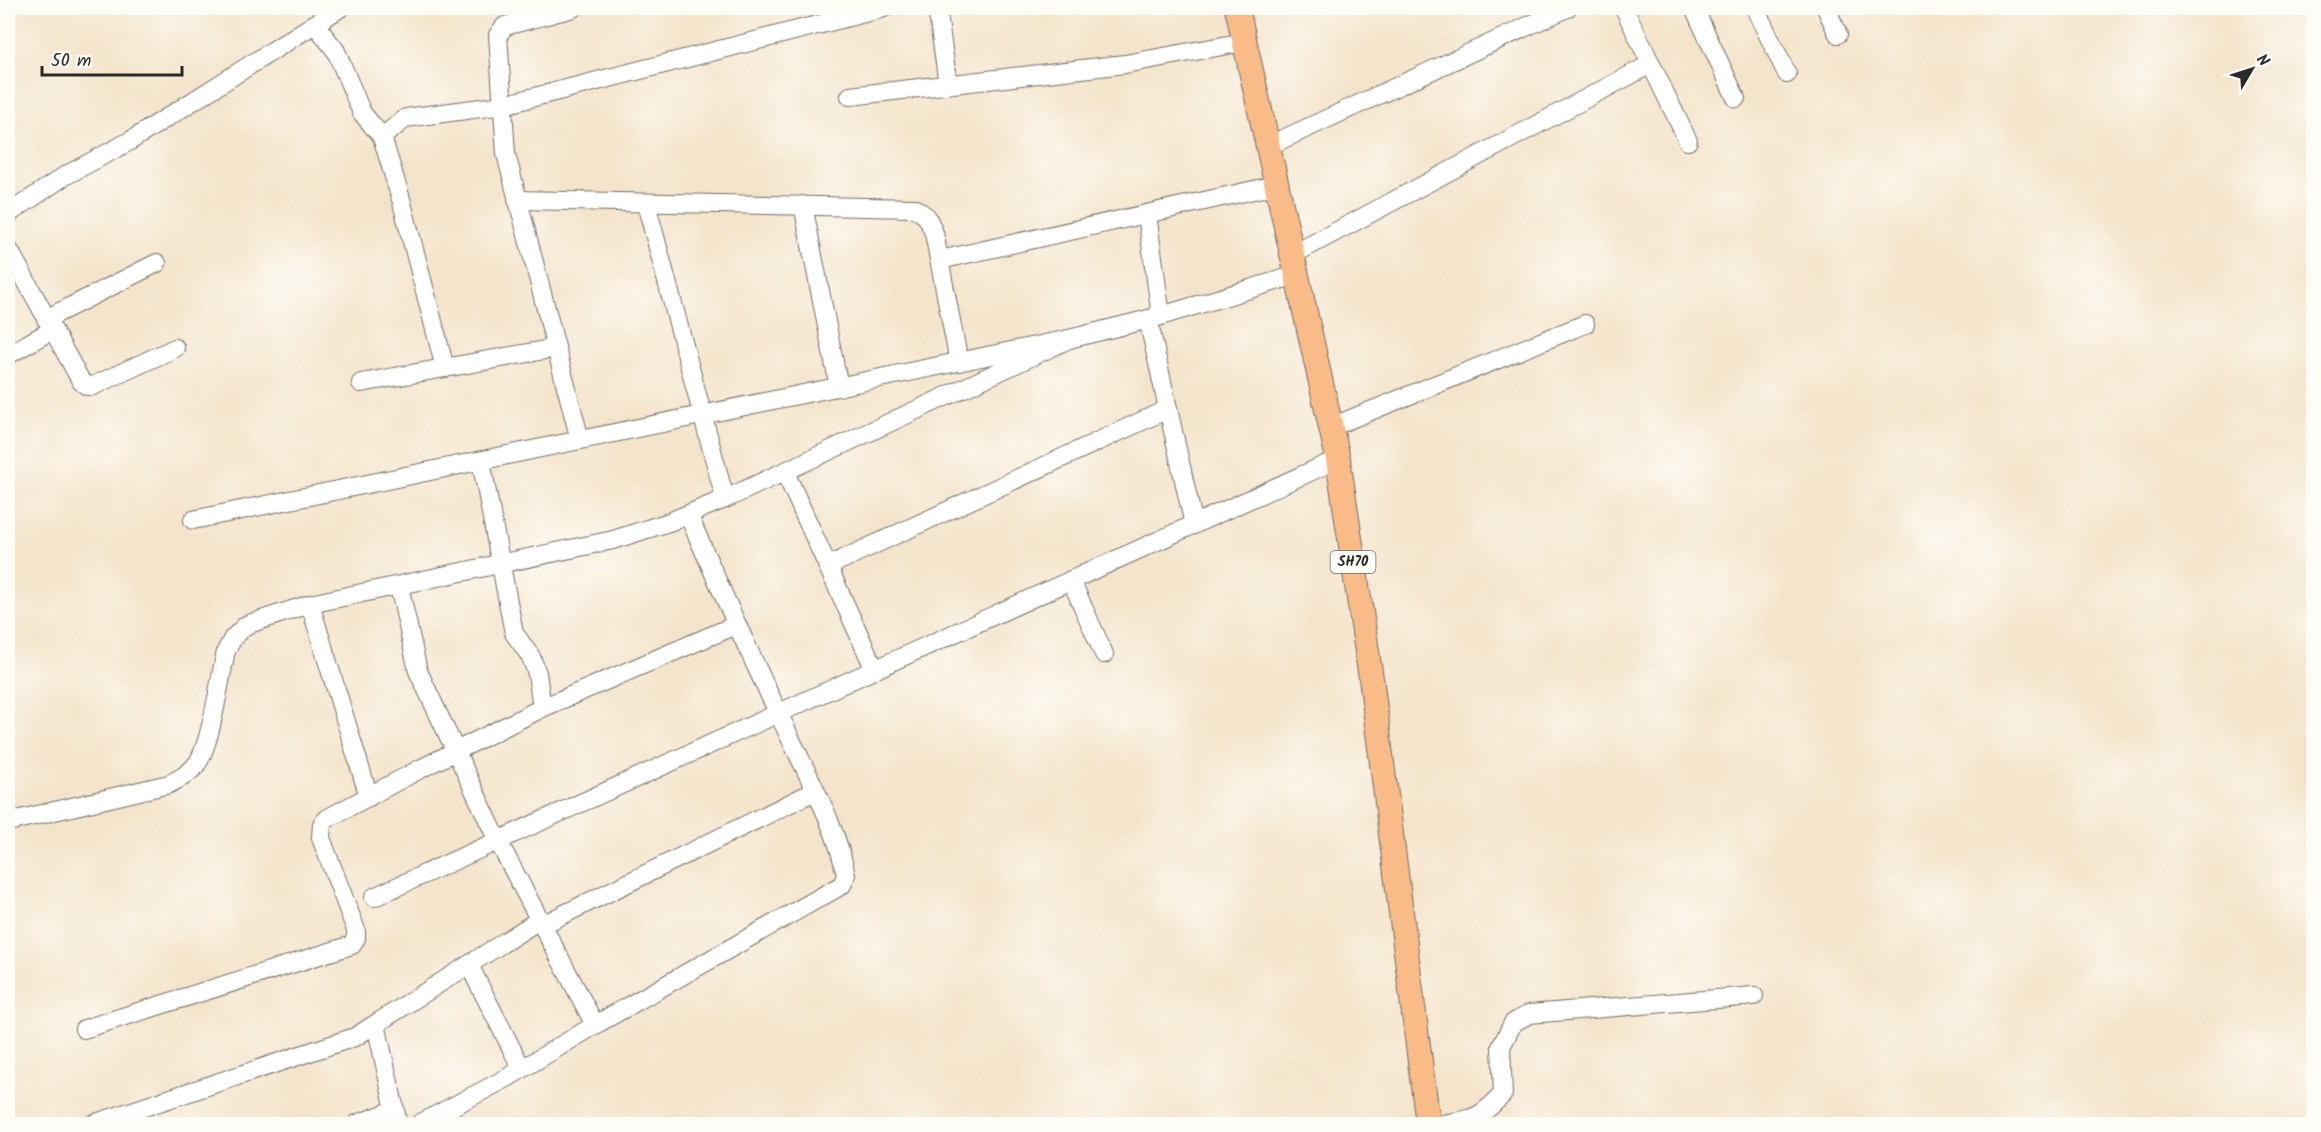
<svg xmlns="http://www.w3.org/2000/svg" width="2321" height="1132" viewBox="0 0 2321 1132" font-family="Kalam,sans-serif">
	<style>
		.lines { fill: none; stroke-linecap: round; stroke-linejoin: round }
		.minor-casing { stroke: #716c63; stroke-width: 20 }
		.major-casing { stroke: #716c63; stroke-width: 26 }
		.minor { stroke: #fff; stroke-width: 18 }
		.major { stroke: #f9bc89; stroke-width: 24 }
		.labels { text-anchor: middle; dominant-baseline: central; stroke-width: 4.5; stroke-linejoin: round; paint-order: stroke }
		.shield { fill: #fdfcf7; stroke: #6a6a68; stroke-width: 1.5 }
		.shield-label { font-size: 14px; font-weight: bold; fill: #2b2b2b }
	</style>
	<rect width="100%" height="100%" fill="#fdfcf7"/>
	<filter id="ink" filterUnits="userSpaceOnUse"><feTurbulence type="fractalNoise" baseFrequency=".0167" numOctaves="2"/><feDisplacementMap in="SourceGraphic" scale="12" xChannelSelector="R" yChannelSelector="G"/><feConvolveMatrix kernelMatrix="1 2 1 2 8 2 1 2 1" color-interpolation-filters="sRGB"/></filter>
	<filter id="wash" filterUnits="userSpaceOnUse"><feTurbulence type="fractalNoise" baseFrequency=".008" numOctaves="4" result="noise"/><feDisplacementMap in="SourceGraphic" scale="24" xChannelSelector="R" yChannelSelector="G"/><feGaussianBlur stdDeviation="1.35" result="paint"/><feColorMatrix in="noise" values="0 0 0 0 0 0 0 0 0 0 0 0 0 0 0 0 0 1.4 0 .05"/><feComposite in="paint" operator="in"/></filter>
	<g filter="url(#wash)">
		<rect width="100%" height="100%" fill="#f4e4cb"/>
	</g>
	<g filter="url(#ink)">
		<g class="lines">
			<defs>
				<g id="minor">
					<polyline points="573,8 505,26 498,35 506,154 580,440"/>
					<polyline points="937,8 948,84"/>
					<polyline points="1624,8 1688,141"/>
					<polyline points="1694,8 1736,98"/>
					<polyline points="1755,8 1787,74"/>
					<polyline points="1826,8 1838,34"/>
					<polyline points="315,24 336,51 362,113 382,137 401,199 445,368"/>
					<polyline points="850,96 1125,64 1244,42"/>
					<polyline points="382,137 406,118 503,105 884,8"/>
					<polyline points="1268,146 1567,8"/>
					<polyline points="517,200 915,208 927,217 934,233 959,362"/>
					<polyline points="646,203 725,499"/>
					<polyline points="803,205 839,387"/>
					<polyline points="8,214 63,177 130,141 340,8"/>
					<polyline points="1147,214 1161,316"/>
					<polyline points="8,248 81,381 87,386 93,386 175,348"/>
					<polyline points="1292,255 1651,64"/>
					<polyline points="940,260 1276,185"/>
					<polyline points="46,319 157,263"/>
					<polyline points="1148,319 1194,525"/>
					<polyline points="8,355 52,330"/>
					<polyline points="361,383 556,348"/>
					<polyline points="1331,427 1585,324"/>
					<polyline points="785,472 875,670"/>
					<polyline points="193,520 1069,339 1161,316 1296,275"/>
					<polyline points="828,566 1168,409"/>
					<polyline points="1071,580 1104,654"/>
					<polyline points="399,586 418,671 498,841 595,1025"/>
					<polyline points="310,604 369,797"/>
					<polyline points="542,708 736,625"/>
					<path d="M8 822 169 784C179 779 189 774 196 765 211 746 220 677 226 651L233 638 246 625 310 604 613 540 669 522 732 496 1069 339"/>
					<polyline points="374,897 1338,459"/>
					<polyline points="542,925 815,791"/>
					<polyline points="469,965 522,1069"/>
					<polyline points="376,1024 398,1124"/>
					<polyline points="84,1029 352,945 356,938 356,930 321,838 322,824 328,818 422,768 542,708 537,673 531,657 514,633 481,461"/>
					<polyline points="93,1124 355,1037 539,920"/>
					<polyline points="357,1124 395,1110"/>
					<path d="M419 1124 507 1078 595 1025 842 885 846 875C836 824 807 775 785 727 751 657 719 586 688 514"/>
					<path d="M1443 1124C1475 1119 1480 1118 1503 1094L1501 1047 1513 1023 1529 1014 1754 996"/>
				</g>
				<polyline id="major" points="1237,8 1338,459 1372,685 1428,1124"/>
			</defs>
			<!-- minor casing -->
			<use href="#minor" class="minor-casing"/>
			<!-- major casing -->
			<use href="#major" class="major-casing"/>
			<!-- minor -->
			<use href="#minor" class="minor"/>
			<!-- major -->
			<use href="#major" class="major"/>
		</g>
	</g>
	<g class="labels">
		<!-- shield labels -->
		<rect class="shield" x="1330.5" y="551" width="45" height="22" rx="4.5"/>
		<g class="shield-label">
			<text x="1353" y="562">SH70</text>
		</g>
	</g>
	<!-- margin -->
	<rect width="2321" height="1132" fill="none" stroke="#fdfcf7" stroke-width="30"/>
	<!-- north arrow -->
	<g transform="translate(2252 69) rotate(51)" stroke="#fdfcf7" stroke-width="4.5" paint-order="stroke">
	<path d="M0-4.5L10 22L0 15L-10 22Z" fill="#2b2b2b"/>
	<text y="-9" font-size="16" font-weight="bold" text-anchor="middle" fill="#2b2b2b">N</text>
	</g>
	<!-- scale -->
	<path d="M42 66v9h140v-9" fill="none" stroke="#2b2b2b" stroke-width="3"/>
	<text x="51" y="66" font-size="18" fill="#2b2b2b" stroke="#fdfcf7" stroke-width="4.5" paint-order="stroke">50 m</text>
</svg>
